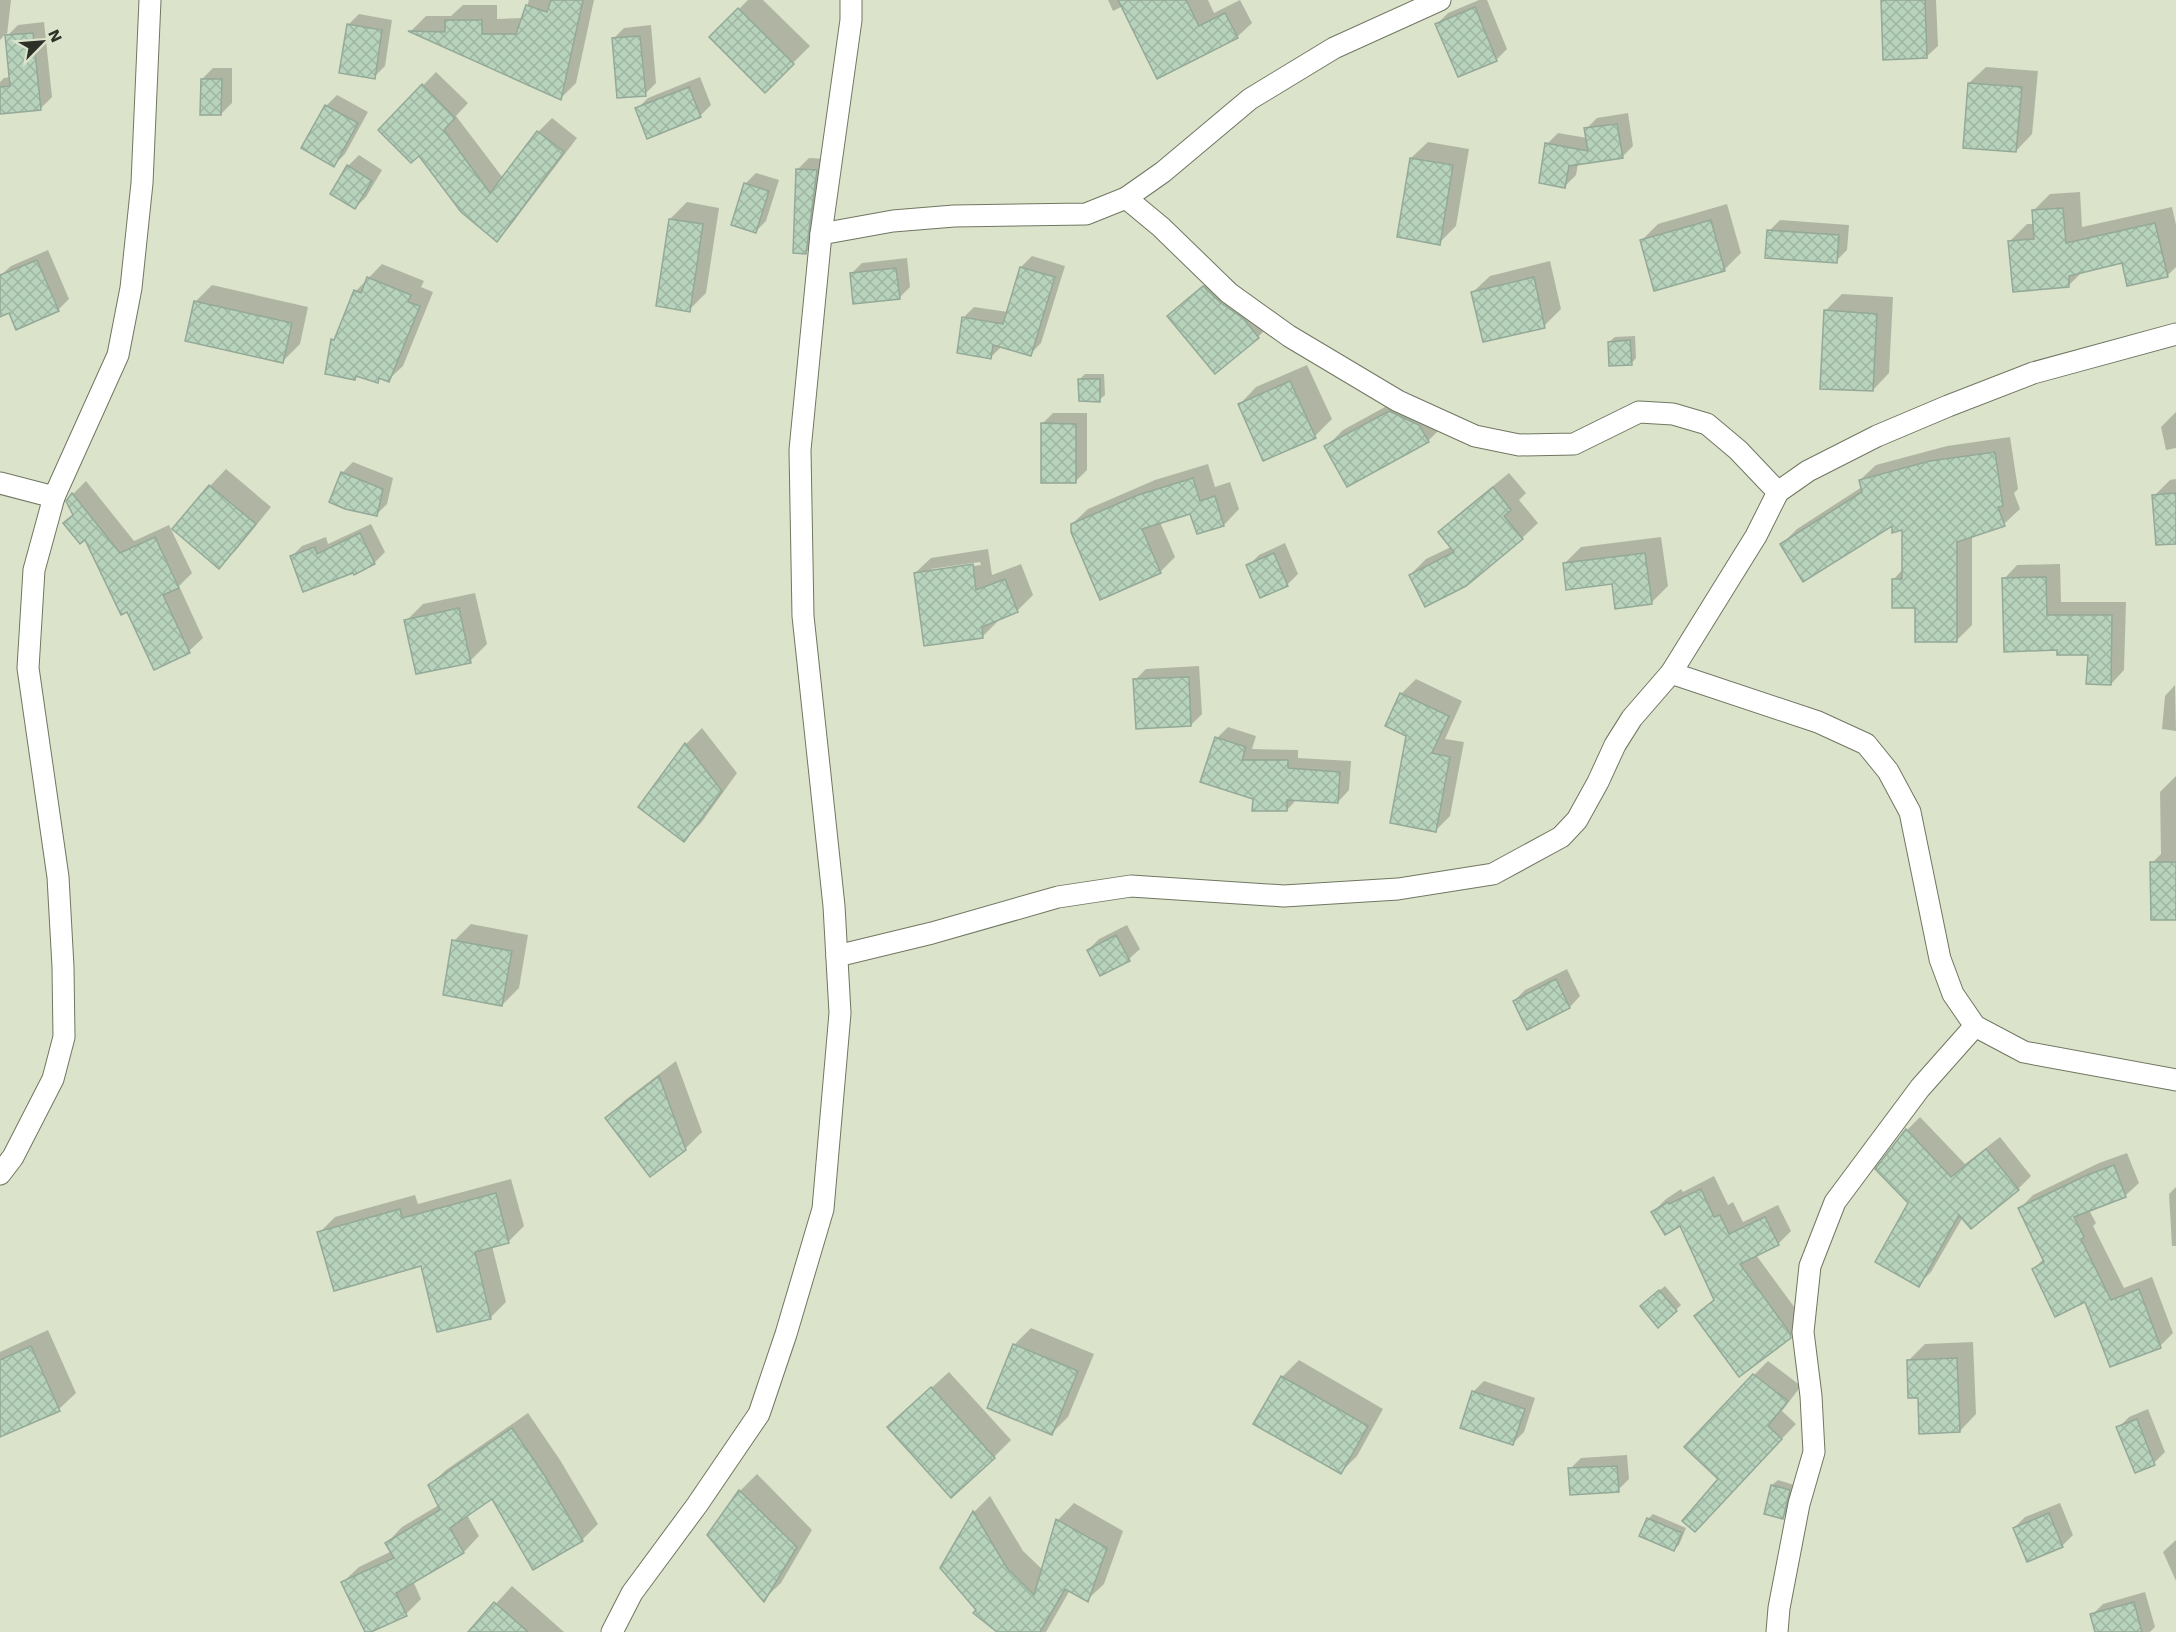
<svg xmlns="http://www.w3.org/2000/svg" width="2176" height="1632" viewBox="0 0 2176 1632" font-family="'Work Sans',sans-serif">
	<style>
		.shadow { fill: #0003; fill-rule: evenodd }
		.building { fill: url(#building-cross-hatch); stroke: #94a997; stroke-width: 1.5 }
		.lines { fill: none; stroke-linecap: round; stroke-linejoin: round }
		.minor-casing { stroke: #707761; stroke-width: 23 }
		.minor { stroke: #fff; stroke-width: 21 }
	</style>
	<defs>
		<pattern id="building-cross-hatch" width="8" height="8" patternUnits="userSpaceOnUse" patternTransform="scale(1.5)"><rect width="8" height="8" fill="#b8d3bc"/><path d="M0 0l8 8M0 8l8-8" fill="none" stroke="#9eb5a2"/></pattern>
	</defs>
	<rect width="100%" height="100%" fill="#dbe3cb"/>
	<!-- shadow -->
	<g class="shadow">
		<polygon points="0,0 11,0 7,35 6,33 0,40"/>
		<polygon points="529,0 594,0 576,83 560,99 411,31 426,16 451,16 463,5 497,5 497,19 523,18"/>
		<polygon points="748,0 763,0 810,46 765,91 711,37"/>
		<polygon points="1108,0 1208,0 1214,13 1240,0 1252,23 1237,37 1123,6 1113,11"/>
		<polygon points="1479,0 1487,0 1507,49 1496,60 1437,24 1448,13"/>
		<polygon points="1882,0 1936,0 1938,46 1926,57"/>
		<polygon points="359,14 392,20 385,66 374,77 348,25"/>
		<polygon points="44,22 52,97 41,108 0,113 0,82 4,78 11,77 7,36 18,25"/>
		<polygon points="651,25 656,83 645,94 613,39 624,28"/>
		<polygon points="1986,67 2038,71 2032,134 2016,151 1969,83"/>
		<polygon points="213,68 232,68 232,103 221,114 202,79"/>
		<polygon points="436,72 468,103 456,116 503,178 538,132 552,118 577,138 510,226 497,240 419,154 380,130"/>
		<polygon points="700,77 711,105 700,116 637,109 648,98"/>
		<polygon points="337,95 368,112 345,154 334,165 326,106"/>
		<polygon points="1628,113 1633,146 1622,157 1578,164 1576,175 1565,186 1547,144 1558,133 1587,138 1586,129 1597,118"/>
		<polygon points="1428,142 1469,149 1456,226 1439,243 1411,158"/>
		<polygon points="359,155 382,170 366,197 355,208 348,166"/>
		<polygon points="809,158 827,159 817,241 806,252 798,169"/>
		<polygon points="756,173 779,180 766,221 755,232 745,184"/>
		<polygon points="2080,192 2082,227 2172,207 2176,225 2176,267 2167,276 2123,262 2083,271 2069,285 2010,241 2027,224 2034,224 2033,211 2050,194"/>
		<polygon points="687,202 719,208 706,293 689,310 670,219"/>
		<polygon points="1727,204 1741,253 1725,269 1655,289 1641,241 1658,224"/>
		<polygon points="1780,220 1849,225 1847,250 1836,261 1769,231"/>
		<polygon points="48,250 69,299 58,310 10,311 0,302 0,276 11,266"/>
		<polygon points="1032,256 1065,266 1041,343 1030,354 1002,346 991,357 963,318 974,307 1008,312 1021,267"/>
		<polygon points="907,258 910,287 899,298 851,274 862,263"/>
		<polygon points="1550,261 1561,309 1544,326 1473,292 1490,276"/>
		<polygon points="382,264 424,281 421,287 433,292 403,366 388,380 381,378 377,382 358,375 355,378 333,340 337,335 356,291"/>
		<polygon points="1221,270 1275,320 1258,337 1215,372 1169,316"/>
		<polygon points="212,285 308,307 300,344 283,361 195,302"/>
		<polygon points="1842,294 1893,297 1889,373 1873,390 1825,311"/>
		<polygon points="1635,336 1636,358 1631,364 1609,342 1615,337"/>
		<polygon points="1307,365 1332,419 1315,436 1240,404 1256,387"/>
		<polygon points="1085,374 1104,374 1105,395 1099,400 1080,379"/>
		<polygon points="1407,395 1445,424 1428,441 1326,447 1343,430"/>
		<polygon points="2176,412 2176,448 2166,450 2161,427"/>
		<polygon points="1053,413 1087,413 1087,470 1076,481 1042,424"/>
		<polygon points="2010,437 2018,489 2014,493 2020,509 2004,524 1972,535 1972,625 1957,640 1916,606 1893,580 1903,569 1904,528 1893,524 1782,544 1797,529 1862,487 1860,480 1876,465 1947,446"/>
		<polygon points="353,462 393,478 387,504 376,515 342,473"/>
		<polygon points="1208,464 1215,487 1230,482 1239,509 1224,525 1191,512 1160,522 1175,557 1160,572 1072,524 1088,509 1155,480"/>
		<polygon points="226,469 271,507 236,550 219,567 210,486"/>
		<polygon points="1509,473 1526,493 1519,500 1538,523 1522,538 1410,575 1426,559 1451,547 1440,533 1455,517"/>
		<polygon points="2176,479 2176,542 2154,496 2170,480"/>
		<polygon points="86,481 134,541 169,525 192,573 179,586 203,638 189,651 128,610 73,494"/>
		<polygon points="371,524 385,552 374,563 291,557 302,546 326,537 328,544"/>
		<polygon points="1661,537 1668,586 1651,603 1613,583 1564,564 1581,547"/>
		<polygon points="1285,543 1298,574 1287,585 1248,566 1259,555"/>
		<path d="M988 549 992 575 1021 564 1033 595 1017 611 998 619V621L982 637 915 573 931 558ZM980 562 981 565 931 572V569Z"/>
		<polygon points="2060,564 2061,602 2126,602 2124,670 2111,684 2089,653 2058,649 2004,579 2017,565"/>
		<polygon points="475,593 487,644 470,661 406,621 423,604"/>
		<polygon points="1199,666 1202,714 1191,725 1135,680 1146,669"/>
		<polygon points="1416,679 1462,701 1445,739 1464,742 1450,816 1436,830 1408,735 1401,694"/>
		<polygon points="2175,685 2176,731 2162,729 2165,696"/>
		<polygon points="1228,727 1256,736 1252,749 1298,750 1298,758 1351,761 1349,790 1338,802 1297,799 1287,810 1202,781 1217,738"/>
		<polygon points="702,728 737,773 701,823 684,840 686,744"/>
		<polygon points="2176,776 2176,918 2152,863 2161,854 2160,792"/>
		<polygon points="471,924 528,935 519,988 502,1005 454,941"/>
		<polygon points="1127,925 1140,949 1129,959 1101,974 1088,950 1099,939"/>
		<polygon points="1567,969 1580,996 1570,1007 1528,1028 1514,1001 1525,990"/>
		<polygon points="676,1061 702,1132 685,1149 607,1118 624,1101"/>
		<polygon points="1920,1117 1965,1164 2000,1137 2031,1176 2018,1189 1963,1217 1931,1272 1918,1285 1910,1203 1877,1169 1907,1130"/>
		<polygon points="2127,1153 2139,1183 2125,1196 2089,1210 2096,1223 2093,1226 2124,1288 2152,1277 2173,1333 2160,1346 2034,1269 2044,1258 2020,1208 2033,1195 2099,1163"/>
		<polygon points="1714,1176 1728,1205 1733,1202 1743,1222 1778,1205 1791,1231 1778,1244 1756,1255 1803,1319 1804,1323 1790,1337 1696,1316 1715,1298 1681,1224 1653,1212 1666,1199 1681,1189 1683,1192"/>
		<polygon points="511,1179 524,1226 508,1242 492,1246 506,1302 490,1318 422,1264 319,1233 335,1217 415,1195 418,1204"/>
		<polygon points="2176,1187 2176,1246 2172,1246 2169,1194"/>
		<polygon points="1665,1286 1681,1305 1676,1310 1647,1301"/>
		<polygon points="1031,1328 1094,1354 1068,1417 1051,1434 989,1407 1015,1344"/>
		<polygon points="48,1330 76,1393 59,1409 0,1436 0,1352"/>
		<polygon points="1973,1342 1976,1414 1960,1431 1919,1396 1908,1361 1925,1344"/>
		<polygon points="1299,1360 1383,1409 1357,1456 1340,1473 1282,1377"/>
		<polygon points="1768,1361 1801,1386 1782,1411 1796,1424 1709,1515 1754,1375"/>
		<polygon points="949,1372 1011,1440 994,1457 906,1411"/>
		<polygon points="1484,1381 1535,1398 1524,1432 1513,1443 1473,1392"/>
		<polygon points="2148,1409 2165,1452 2154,1463 2118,1428 2129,1417"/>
		<polygon points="528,1413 560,1460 598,1524 582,1540 493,1497 467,1515 479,1536 464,1552 413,1581 421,1599 406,1614 366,1632 343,1582 359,1567 392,1551 387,1543 402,1527 439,1505 430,1485 446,1470"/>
		<polygon points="1627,1455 1629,1479 1618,1490 1570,1469 1581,1458"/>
		<polygon points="757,1474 812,1530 781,1583 764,1599 709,1535 740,1491"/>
		<polygon points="1778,1480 1794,1485 1788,1512 1783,1517 1772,1485"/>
		<polygon points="990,1496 1023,1551 1043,1570 1058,1520 1074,1503 1123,1531 1104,1584 1087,1600 1070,1590 1046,1632 999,1632 941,1568 974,1512"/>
		<polygon points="2060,1503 2073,1535 2062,1546 2014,1528 2025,1517"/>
		<polygon points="1653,1514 1686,1528 1679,1545 1674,1550 1648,1519"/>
		<polygon points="2176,1540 2176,1581 2163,1552"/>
		<polygon points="512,1586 564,1632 470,1632"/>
		<polygon points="2145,1592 2155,1627 2150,1632 2097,1632 2092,1615 2103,1604"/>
	</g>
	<!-- building -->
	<g class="building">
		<polygon points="551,0 583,0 561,100 408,31 445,32 445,20 482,20 482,34 516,34 526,5 547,12"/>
		<polygon points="1118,0 1186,0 1199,26 1225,13 1238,38 1157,79"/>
		<polygon points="1881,0 1925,0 1927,58 1883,60"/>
		<polygon points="1475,7 1497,61 1458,77 1435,24"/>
		<polygon points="738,8 794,64 765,93 709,37"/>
		<polygon points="347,24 382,30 375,79 339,73"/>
		<polygon points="33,33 41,110 0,114 0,87 10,86 5,35"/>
		<polygon points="640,36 646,96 617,98 612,38"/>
		<polygon points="201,79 222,79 221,115 200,115"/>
		<polygon points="1968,83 2022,87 2016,152 1963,148"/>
		<polygon points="422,84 455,118 444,130 490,193 537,131 564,152 497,242 461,212 419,156 411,163 378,130"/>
		<polygon points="689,87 701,117 647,139 635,108"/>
		<polygon points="325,105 358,123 334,167 301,148"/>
		<polygon points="1617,124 1623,158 1569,166 1565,188 1539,183 1545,143 1588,151 1584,128"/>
		<polygon points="1410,158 1453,165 1440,245 1397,237"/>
		<polygon points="347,165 372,181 355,209 330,194"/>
		<polygon points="796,169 817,170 806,254 793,253"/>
		<polygon points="744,183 769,191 756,233 731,225"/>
		<polygon points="2063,208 2066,243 2155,223 2168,277 2127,286 2122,263 2069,276 2069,287 2013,292 2008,241 2034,239 2032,210"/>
		<polygon points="669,219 703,224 690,312 656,306"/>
		<polygon points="1711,220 1725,271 1654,291 1640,240"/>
		<polygon points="1767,230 1839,235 1837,263 1765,258"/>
		<polygon points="37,260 59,311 16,330 9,313 0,317 0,275"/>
		<polygon points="1020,267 1055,277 1031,356 993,345 991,359 957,353 962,317 1003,324"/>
		<polygon points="896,268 900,299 853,304 850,273"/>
		<polygon points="367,277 411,295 408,302 420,306 389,382 379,378 378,383 356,376 355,380 325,374 331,339 334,340 354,290 361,293"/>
		<polygon points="1534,277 1545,328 1483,342 1471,292"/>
		<polygon points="1203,286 1221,303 1244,319 1259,338 1215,374 1167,316"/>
		<polygon points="194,301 292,323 283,363 185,341"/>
		<polygon points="1824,310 1877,314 1873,391 1820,389"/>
		<polygon points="1630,340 1632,365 1609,366 1608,342"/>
		<polygon points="1078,379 1100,379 1100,402 1079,401"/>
		<polygon points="1290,381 1316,438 1263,461 1238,404"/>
		<polygon points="1389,411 1419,425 1429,442 1347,487 1324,446"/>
		<polygon points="1041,423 1076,424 1076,483 1041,483"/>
		<polygon points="1995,452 2003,506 1998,507 2005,526 1957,542 1957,642 1915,642 1915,608 1892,608 1892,579 1902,579 1902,530 1892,533 1892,526 1803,582 1780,544 1862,492 1859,480 1930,461"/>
		<polygon points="341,472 383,489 377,516 345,509 329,502"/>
		<polygon points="1193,478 1200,501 1215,496 1224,526 1197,534 1190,514 1142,529 1161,573 1100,600 1071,532 1071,524 1138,495"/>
		<polygon points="209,485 256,524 219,569 172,529"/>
		<polygon points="1493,487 1511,510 1504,516 1523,539 1466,586 1425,607 1409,575 1454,552 1438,532"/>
		<polygon points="72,493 120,553 155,537 179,588 163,595 190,653 154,670 127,612 121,615 85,540 80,544 63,523 73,515 66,501"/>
		<polygon points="2176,493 2176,544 2156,545 2152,495"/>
		<polygon points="360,533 375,564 354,575 353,573 303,592 290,556 315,547 317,554"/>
		<polygon points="1274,553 1288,586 1260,598 1246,565"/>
		<polygon points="1645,553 1652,604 1615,609 1612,584 1566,590 1563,563"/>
		<polygon points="973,564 976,590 1005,579 1018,612 982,627 983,638 924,646 914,573"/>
		<polygon points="2046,577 2047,615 2112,615 2111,685 2086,684 2088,655 2057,655 2057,650 2004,652 2002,578"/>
		<polygon points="459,608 471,663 416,674 404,620"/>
		<polygon points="1189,677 1191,726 1136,729 1133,679"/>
		<polygon points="1400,693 1449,716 1432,753 1450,757 1436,832 1390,823 1406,736 1385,726"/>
		<polygon points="1215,737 1246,747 1242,760 1288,760 1288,768 1340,772 1338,803 1287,800 1287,811 1252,811 1253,799 1200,782"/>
		<polygon points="685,743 722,791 684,842 638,807"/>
		<polygon points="2150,862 2176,862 2176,920 2151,920"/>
		<polygon points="1116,935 1130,961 1100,976 1087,950"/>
		<polygon points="452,940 512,951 502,1006 443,995"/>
		<polygon points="1556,979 1570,1008 1527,1030 1513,1001"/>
		<polygon points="659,1076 686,1150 650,1177 605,1118"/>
		<polygon points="1906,1129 1951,1177 1986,1149 2019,1190 1971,1229 1959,1215 1919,1287 1875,1262 1908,1203 1875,1169"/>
		<polygon points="2114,1165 2126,1197 2074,1217 2084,1237 2081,1239 2111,1300 2139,1289 2161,1348 2110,1367 2085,1302 2055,1317 2032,1269 2044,1262 2018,1208 2085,1176"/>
		<polygon points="1701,1189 1714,1217 1720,1215 1729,1234 1765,1217 1779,1245 1740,1264 1790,1333 1791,1338 1739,1377 1694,1316 1714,1300 1680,1226 1665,1235 1651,1212 1668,1202 1669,1204"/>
		<polygon points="496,1193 509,1243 475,1252 491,1319 437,1332 421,1266 334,1291 317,1232 400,1209 402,1218"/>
		<polygon points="1659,1290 1677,1311 1658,1328 1640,1306"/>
		<polygon points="1013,1344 1078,1371 1052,1435 987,1408"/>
		<polygon points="31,1346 60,1411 0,1437 0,1360"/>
		<polygon points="1957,1358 1960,1432 1919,1434 1918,1398 1908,1398 1907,1360"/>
		<polygon points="1753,1374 1788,1401 1768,1426 1782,1439 1695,1532 1682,1521 1718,1479 1684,1447"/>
		<polygon points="1281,1376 1368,1426 1341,1474 1253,1424"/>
		<polygon points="931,1387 995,1458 951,1498 887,1427"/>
		<polygon points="1472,1391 1525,1409 1513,1445 1460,1428"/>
		<polygon points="2137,1419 2155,1465 2135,1473 2116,1427"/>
		<polygon points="512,1428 545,1476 583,1541 533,1570 492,1499 450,1528 464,1553 396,1593 407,1616 371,1632 365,1632 341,1582 394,1558 385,1543 440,1510 428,1485"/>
		<polygon points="1617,1466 1619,1492 1570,1495 1568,1468"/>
		<polygon points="1771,1485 1790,1490 1783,1519 1764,1514"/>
		<polygon points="739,1490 797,1547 764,1602 707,1535"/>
		<polygon points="973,1511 1007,1568 1034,1595 1056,1519 1107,1548 1088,1602 1065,1589 1040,1632 997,1632 973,1613 976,1610 940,1568"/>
		<polygon points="2049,1513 2063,1547 2027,1562 2013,1528"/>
		<polygon points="1647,1518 1682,1533 1674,1551 1639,1536"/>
		<polygon points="494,1602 528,1632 468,1632"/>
		<polygon points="2134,1602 2142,1632 2095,1632 2090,1614"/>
	</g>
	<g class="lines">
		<defs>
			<g id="minor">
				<polyline points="1126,198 1161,227 1229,293 1289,336 1398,401 1475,436 1519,445 1574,444 1639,412 1673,414 1707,424 1738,450 1778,492"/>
				<polyline points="821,234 893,221 954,216 1086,214 1126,198 1163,172 1250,99 1334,48 1440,0"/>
				<polyline points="0,483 54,497"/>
				<polyline points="1671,673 1818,722 1866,744 1888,771 1910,812 1940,959 1953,994 1975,1026 2024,1052 2176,1080"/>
				<polyline points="837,956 932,933 1058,897 1131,886 1284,896 1398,889 1493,874 1561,837 1577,820 1598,782 1615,745 1632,718 1671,673 1756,536 1778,492 1808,471 1877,436 1948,406 2033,373 2176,334"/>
				<polyline points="0,1174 13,1157 53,1079 64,1037 63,967 58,877 28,668 34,570 54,497 118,355 131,288 142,183 150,0"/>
				<polyline points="612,1632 632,1593 697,1505 759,1414 786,1334 823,1209 840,1013 834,906 803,616 800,450 821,234 851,20 851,0"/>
				<polyline points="1777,1632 1779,1608 1799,1504 1814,1452 1811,1396 1803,1332 1810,1266 1835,1202 1920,1088 1975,1026"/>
			</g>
		</defs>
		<!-- minor casing -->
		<use href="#minor" class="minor-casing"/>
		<!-- minor -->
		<use href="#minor" class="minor"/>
	</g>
	<!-- north arrow -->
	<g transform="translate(42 42) rotate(65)" stroke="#dbe3cb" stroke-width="4.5" paint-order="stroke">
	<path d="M0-4.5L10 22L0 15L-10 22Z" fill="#2d3027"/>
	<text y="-9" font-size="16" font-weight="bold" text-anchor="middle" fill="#2d3027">N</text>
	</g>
</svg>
